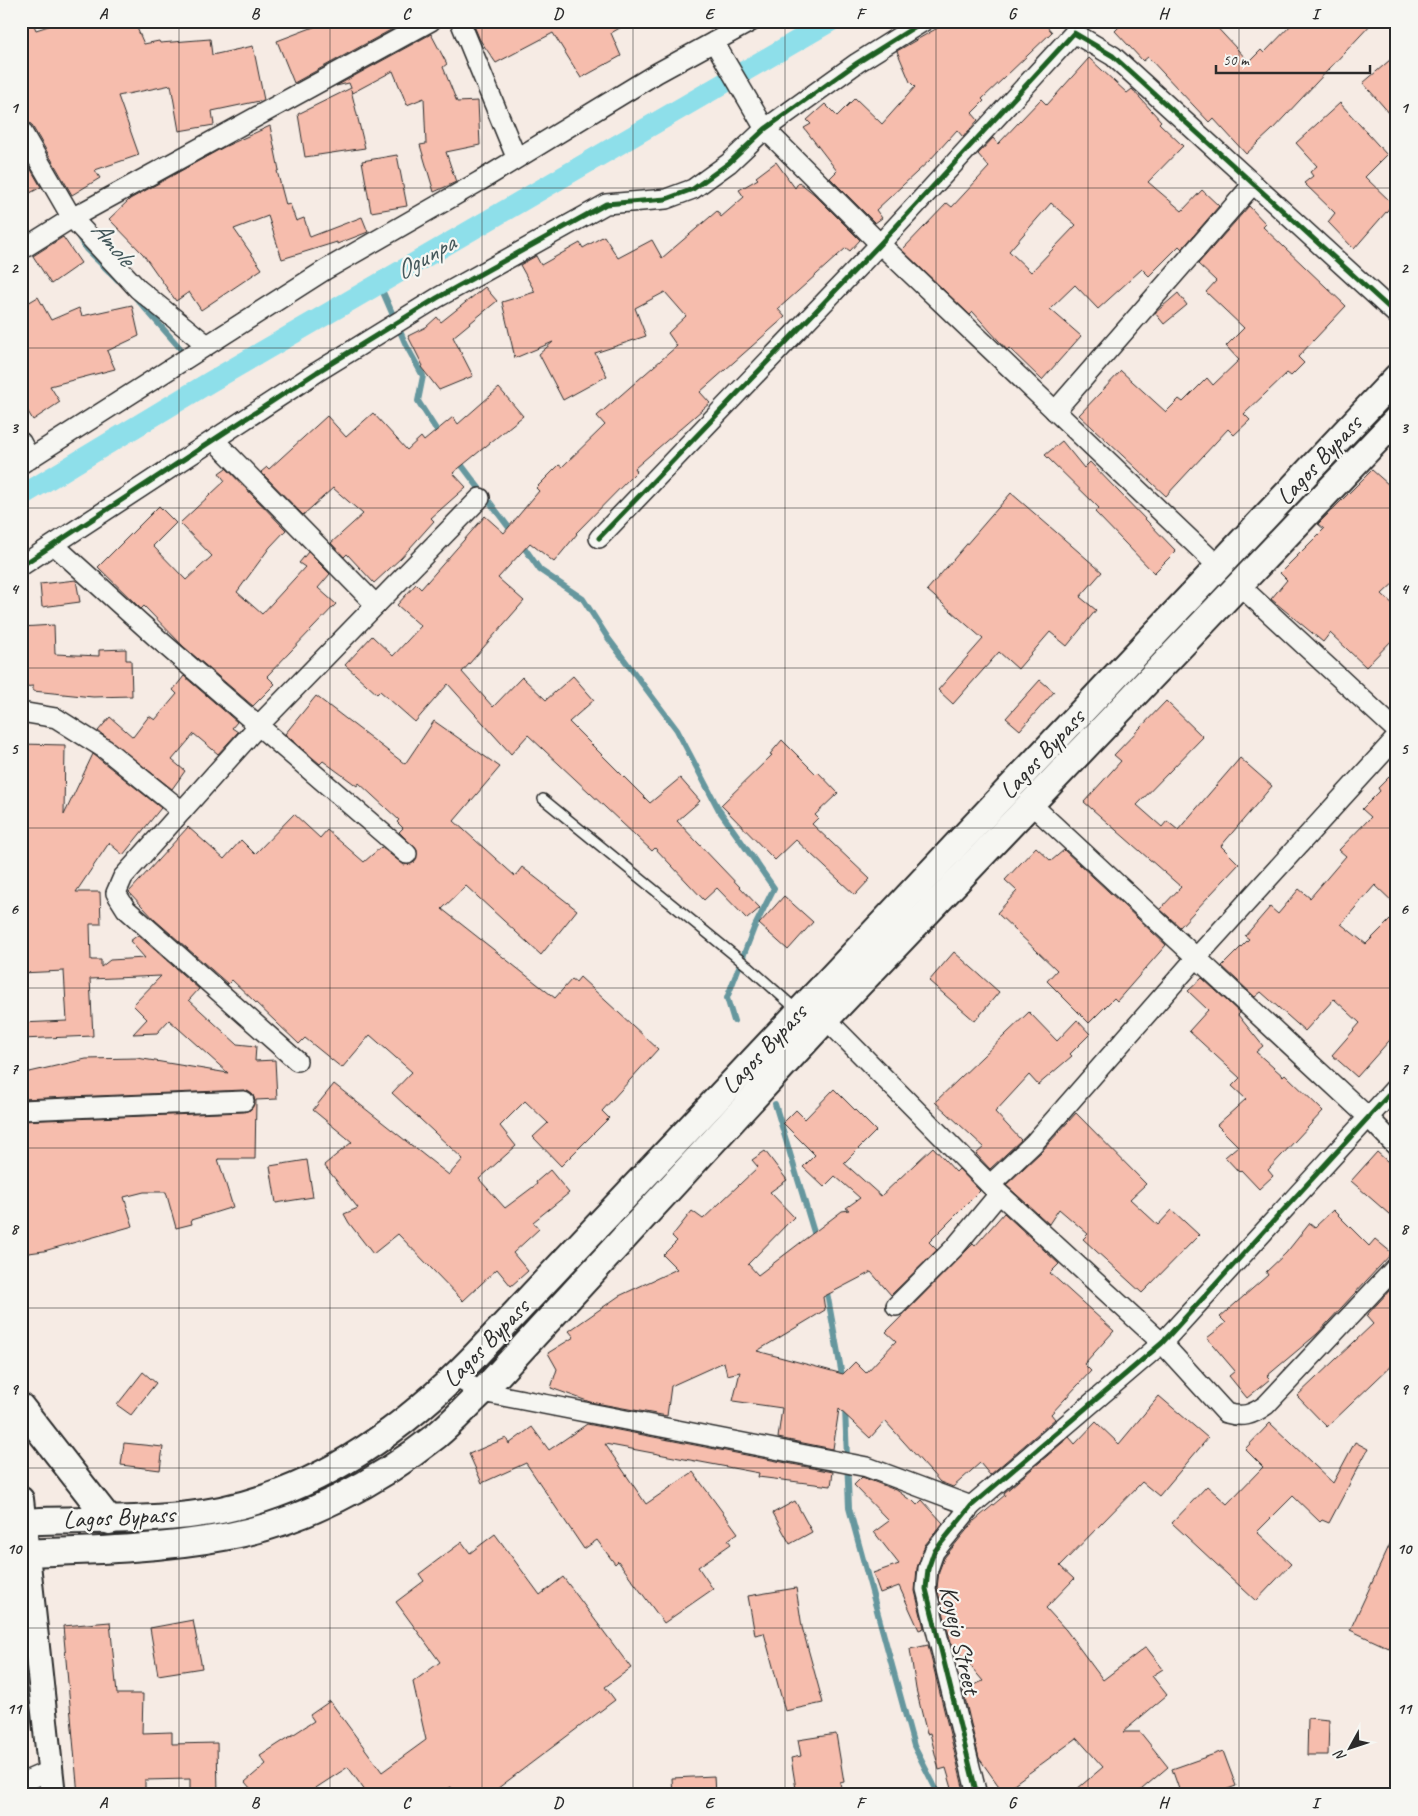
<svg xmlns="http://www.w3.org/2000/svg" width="1418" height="1816" viewBox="0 0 1418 1816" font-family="Caveat,sans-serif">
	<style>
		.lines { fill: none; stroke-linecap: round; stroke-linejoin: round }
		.stream { stroke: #66979e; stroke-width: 6 }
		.canal { stroke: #8edfea; stroke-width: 21 }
		.building { fill: #f6bdad; stroke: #2b2b2b; fill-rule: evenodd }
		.service-casing { stroke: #2b2b2b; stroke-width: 12 }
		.minor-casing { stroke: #2b2b2b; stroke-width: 22 }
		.tertiary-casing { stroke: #2b2b2b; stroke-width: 28 }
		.secondary-casing { stroke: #2b2b2b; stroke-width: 30 }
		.service { stroke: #f6f6f2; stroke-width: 9 }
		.minor { stroke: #f6f6f2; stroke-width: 19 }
		.tertiary { stroke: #f6f6f2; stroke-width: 24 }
		.secondary { stroke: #f6f6f2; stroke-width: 26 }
		.cycleway-casing { stroke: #f6f6f2; stroke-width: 8 }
		.cycleway { stroke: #1b5e20; stroke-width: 5 }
		.grid { fill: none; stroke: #2b2b2b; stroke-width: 1; stroke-opacity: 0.55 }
		.labels { text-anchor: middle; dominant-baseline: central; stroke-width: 4.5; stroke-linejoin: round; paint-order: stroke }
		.street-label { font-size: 25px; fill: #2b2b2b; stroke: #f6f6f2 }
		.water-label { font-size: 26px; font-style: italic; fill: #44585b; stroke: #f6f6f2 }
		.neatline { fill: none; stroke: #2b2b2b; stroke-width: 2 }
		.grid-label { font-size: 16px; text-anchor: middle; font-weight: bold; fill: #2b2b2b }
	</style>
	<rect width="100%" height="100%" fill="#f6ebe4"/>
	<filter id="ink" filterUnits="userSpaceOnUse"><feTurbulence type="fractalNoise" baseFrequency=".02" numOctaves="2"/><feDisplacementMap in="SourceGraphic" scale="10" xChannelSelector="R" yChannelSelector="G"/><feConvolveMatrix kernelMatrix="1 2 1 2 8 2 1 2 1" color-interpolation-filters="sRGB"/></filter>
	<g filter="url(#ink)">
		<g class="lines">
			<!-- stream -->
			<g class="stream">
				<polyline points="78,236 86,249 118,280"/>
				<polyline points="379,283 406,345 423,376 418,401 441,437"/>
				<polyline points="136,298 187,356"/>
				<polyline points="457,459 513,533"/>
				<polyline points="521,543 540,570 583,599 608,638 677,730 719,810 774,888 754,928 727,998 734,1021"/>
				<polyline points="775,1104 816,1239"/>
				<polyline points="826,1287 843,1381"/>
				<polyline points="845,1408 849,1508 914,1746 939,1795"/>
			</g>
			<!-- canal -->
			<polyline class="canal" points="21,496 210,382 831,21"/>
		</g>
		<!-- building -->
		<g class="building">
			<polygon points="21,21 32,21 36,30 64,21 134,21 144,44 159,41 160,43 210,39 212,55 253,46 264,100 212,111 214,125 179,131 171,85 118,96 139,155 95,170 100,178 72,195 31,124 21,119"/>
			<polygon points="318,21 407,21 294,83 277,41 319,25"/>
			<polygon points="472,21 632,21 611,33 621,56 581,78 553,33 496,63 480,40"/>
			<polygon points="939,21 1042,21 1052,32 982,99 984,101 972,113 978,120 963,137 957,130 930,160 876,210 882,218 875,223 830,178 837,171 804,128 811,124 807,120 825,104 837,116 855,98 882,124 915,87 910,82 897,51 941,26"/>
			<polygon points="1125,21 1211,21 1249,62 1261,50 1264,53 1295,21 1374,21 1271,131 1246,154 1213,118 1209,122 1148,57 1143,61 1115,31"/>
			<polygon points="431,34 447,64 443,67 457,102 478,101 480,145 446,152 456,182 434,192 420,145 426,144 424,98 407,105 393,71 352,93 351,90 365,148 305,157 298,114 351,88 349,83 336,86"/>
			<polygon points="1397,54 1397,122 1363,83"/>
			<path d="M1089 58 1127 93 1132 89 1161 121 1159 123 1183 146 1148 182 1182 211 1202 190 1219 206 1182 249 1179 246 1149 276 1142 269 1098 309 1075 285 1050 309 1081 336 1042 380 1009 348 1007 350 973 312 970 315 902 250 947 203 952 207 989 167 978 154 993 138 998 144 1041 99 1047 105ZM1051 203 1076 225 1031 272 1009 251Z"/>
			<polygon points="1340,103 1387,155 1365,177 1393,204 1354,249 1328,222 1335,213 1304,183 1313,176 1310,172 1317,166 1296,143"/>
			<polygon points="270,126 279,170 277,171 286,205 290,204 296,221 304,218 310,237 362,217 368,232 337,244 337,242 282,259 268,216 234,229 262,269 201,310 189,292 176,301 143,254 109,219 130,199 224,147"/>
			<polygon points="397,155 407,206 371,212 362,161"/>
			<polygon points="776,162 795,188 799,182 814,194 860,240 850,251 846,248 778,309 785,317 700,392 710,403 635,468 637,471 576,533 577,534 554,562 530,543 498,578 524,601 462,672 493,707 522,677 546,700 573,676 594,700 569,722 650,803 680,778 700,801 677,821 760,908 747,919 717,888 704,900 655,848 652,851 528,735 511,754 448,684 415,722 380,691 377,694 345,665 372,636 393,656 421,626 397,605 416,584 421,589 485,516 504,533 539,491 536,488 559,465 562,467 605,425 597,416 677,346 668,333 686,316 665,292 635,308 646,336 595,353 607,376 563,400 539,354 553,342 515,358 502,302 535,292 520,265 536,256 541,265 580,243 583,248 604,236 618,258 652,240 662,258 717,211 721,217 744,197 739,190 758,179 756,177"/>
			<polygon points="29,166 41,187 21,198 21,170"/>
			<polygon points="1249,206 1266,224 1263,227 1346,306 1298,357 1304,363 1291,376 1287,373 1244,414 1250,420 1234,435 1228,429 1166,496 1079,415 1121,371 1166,412 1179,399 1183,402 1207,378 1213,385 1239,360 1226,346 1244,328 1206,292 1216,281 1198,264"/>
			<polygon points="63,237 81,263 51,284 33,256"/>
			<polygon points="485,287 497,301 453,337 473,376 439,390 421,367 423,366 408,336 426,327 437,317 441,322"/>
			<polygon points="1178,293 1187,305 1164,324 1155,313"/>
			<polygon points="38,297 51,320 79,308 82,316 132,305 139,336 107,351 115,369 50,386 60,402 33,420 21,400 21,307"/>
			<polygon points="499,388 523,416 453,473 466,487 431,518 434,521 401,558 374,583 347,554 344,557 331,543 363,514 333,488 303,515 261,472 267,467 269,469 327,416 346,437 373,413 407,450 421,437 424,441 453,417 458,424"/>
			<polygon points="1062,441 1084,468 1090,462 1176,551 1154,573 1095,512 1099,508 1045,455"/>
			<polygon points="226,468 286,530 270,547 237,592 262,614 305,567 299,563 308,552 330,574 318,588 336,604 267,676 275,684 253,706 184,647 144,606 141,609 98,567 159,506 176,523 153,546 186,580 212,556 180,523 225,481 219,473"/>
			<polygon points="1372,470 1397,492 1397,580 1382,594 1397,608 1397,635 1366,667 1330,633 1323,642 1271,599 1287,580 1280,573 1324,529 1318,524"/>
			<polygon points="1011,493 1102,572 1080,597 1096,610 1067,646 1050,632 1018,669 999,652 953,704 938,690 983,639 927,590"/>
			<polygon points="76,580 80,602 42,607 40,584"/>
			<polygon points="54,625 55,654 99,656 99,650 126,649 126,660 131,660 132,696 93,697 33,691 33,686 21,687 21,627"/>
			<polygon points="184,676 237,722 232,728 238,732 218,754 194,734 172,760 185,771 172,789 98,731 110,717 133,737 149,716 155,720 177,694 173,690"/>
			<polygon points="1040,680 1054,692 1020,730 1006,718"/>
			<polygon points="316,696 405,764 434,721 500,767 454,821 515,876 522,867 577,910 541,955 466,886 442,909 555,998 572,979 576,982 580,977 658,1049 602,1111 609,1118 561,1166 533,1137 548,1123 525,1101 500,1126 516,1146 479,1179 505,1208 537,1184 536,1182 550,1170 569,1193 533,1222 539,1229 513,1253 528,1271 511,1286 497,1269 463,1301 398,1234 373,1254 349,1223 344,1214 358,1208 324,1165 352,1142 313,1110 334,1084 449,1175 463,1159 392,1093 412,1072 370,1035 342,1068 305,1038 299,1044 232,980 228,984 155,920 129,892 188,827 224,859 241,840 255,854 294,814 320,838 327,830 364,862 381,847 404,865 415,862 417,850 399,832 403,828 397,822 399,820 359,783 357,786 323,761 320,764 285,734"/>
			<polygon points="1166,701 1203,737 1137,805 1162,827 1167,821 1178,830 1240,758 1272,786 1221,846 1239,864 1180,927 1160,909 1181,887 1084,802 1121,761 1114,755"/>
			<polygon points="782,740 816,774 818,772 838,793 815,815 818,818 812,824 870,879 855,895 796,840 775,860 721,805 772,755 770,754"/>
			<polygon points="21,744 65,745 64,815 93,754 161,808 123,855 109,843 76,892 100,892 101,924 90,924 91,960 101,960 101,967 110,960 145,958 130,941 138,935 199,989 189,1000 237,1044 256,1046 255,1061 275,1060 277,1099 256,1100 255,1159 218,1159 233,1207 191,1220 192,1224 176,1228 166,1192 144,1192 124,1197 133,1226 44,1251 21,1254 21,1121 244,1112 250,1110 255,1101 253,1095 244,1090 21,1099 21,1074 86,1059 137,1058 228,1073 169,1020 157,1033 133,1034 147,1019 133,1005 161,976 90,979 93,1036 21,1039 21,1023 67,1021 64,971 21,973"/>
			<polygon points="1397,769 1397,906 1375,885 1341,924 1366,944 1397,913 1397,1032 1357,1077 1332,1055 1360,1023 1334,999 1305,1031 1261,992 1255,997 1222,966 1249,939 1245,936 1270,907 1278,914 1299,889 1310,898 1346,856 1339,850 1371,817 1362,809 1380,791 1378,788"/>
			<polygon points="1036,847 1051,861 1064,850 1166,945 1117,1001 1114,998 1089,1023 1047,981 1057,970 997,913 1017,891 1005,880"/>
			<polygon points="784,896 813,922 788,950 759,924"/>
			<polygon points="954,952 999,992 975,1021 929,981"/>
			<polygon points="1202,978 1240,1013 1238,1015 1263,1046 1256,1052 1283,1076 1285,1074 1323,1111 1268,1170 1273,1176 1259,1189 1241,1170 1239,1172 1225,1157 1238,1146 1217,1125 1246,1099 1232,1086 1240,1078 1189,1031 1208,1010 1188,991"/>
			<polygon points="1029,1012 1057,1041 1077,1020 1090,1034 1070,1054 1072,1056 1038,1085 1029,1075 995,1112 1021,1140 990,1169 976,1154 984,1147 935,1102"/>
			<polygon points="834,1089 876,1131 844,1163 881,1196 933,1147 956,1172 959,1169 980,1191 929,1242 937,1250 891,1295 871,1272 823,1297 825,1310 757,1351 843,1374 855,1362 866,1373 896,1341 886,1332 969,1248 973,1244 975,1246 1004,1213 1059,1264 1050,1273 1114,1331 1084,1364 1091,1371 1051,1414 1055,1419 990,1475 980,1463 953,1487 940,1482 885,1421 870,1438 839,1409 833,1449 778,1438 782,1408 733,1401 740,1372 727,1375 724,1362 671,1386 667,1416 590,1402 551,1388 557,1369 548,1353 574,1337 569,1331 619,1296 677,1269 663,1255 677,1241 672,1236 692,1211 703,1219 758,1167 752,1160 765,1151 787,1180 770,1192 794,1217 748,1264 758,1275 842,1211 849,1210 846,1208 860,1198 835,1176 824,1187 803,1167 815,1155 783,1123 796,1110 805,1119"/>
			<polygon points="1076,1113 1146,1184 1130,1199 1158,1225 1172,1210 1199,1235 1142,1293 1083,1239 1088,1234 1059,1209 1049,1224 1006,1185 1041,1152"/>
			<polygon points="1377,1152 1397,1170 1397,1221 1351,1181"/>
			<polygon points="307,1160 313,1197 276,1203 270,1166"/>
			<polygon points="1333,1210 1369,1246 1375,1239 1392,1253 1317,1334 1267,1376 1270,1379 1247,1398 1229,1376 1235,1371 1207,1338 1226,1323 1220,1317 1268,1275 1266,1272 1286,1253 1310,1223 1315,1227"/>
			<polygon points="1390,1290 1397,1295 1397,1360 1327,1427 1297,1396 1373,1324 1366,1316"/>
			<polygon points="143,1372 156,1383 131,1415 117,1405"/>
			<polygon points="1159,1396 1208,1438 1159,1496 1142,1482 1060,1566 1074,1579 1046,1608 1066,1630 1103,1680 1146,1647 1163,1669 1152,1676 1167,1695 1123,1732 1140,1732 1168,1767 1135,1795 1070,1795 1103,1767 1077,1738 1003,1792 979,1758 963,1690 983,1681 951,1643 937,1588 939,1571 944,1558 974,1521 1005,1495 1004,1493 1069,1437 1075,1444 1096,1422 1119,1444"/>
			<polygon points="1270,1423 1333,1483 1355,1442 1368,1449 1329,1523 1322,1520 1320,1522 1293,1496 1257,1532 1291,1564 1256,1601 1172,1523 1207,1486 1227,1504 1263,1467 1245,1449"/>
			<polygon points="587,1424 833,1472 831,1486 758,1477 759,1473 605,1444 646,1504 693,1472 738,1533 728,1540 731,1544 698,1567 713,1589 664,1623 618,1561 615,1564 597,1540 584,1549 526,1463 482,1483 469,1454 506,1438 509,1444 532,1427 549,1450"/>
			<polygon points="124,1443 163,1447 160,1470 121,1465"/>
			<polygon points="862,1477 898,1491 910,1500 911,1499 917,1505 922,1500 943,1523 925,1545 917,1568 915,1591 924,1628 919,1630 899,1586 880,1593 873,1573 899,1564 874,1532 889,1521 854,1485"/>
			<polygon points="795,1501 812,1532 790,1544 773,1513"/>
			<polygon points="1397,1529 1397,1631 1389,1648 1350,1630"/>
			<polygon points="495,1534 540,1595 563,1577 631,1668 605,1687 615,1700 489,1795 456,1795 451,1787 436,1795 368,1795 348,1767 305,1795 256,1795 245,1782 266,1764 260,1756 314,1721 310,1715 330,1701 382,1772 426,1740 413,1682 440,1662 396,1602 424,1581 419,1574 462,1542 470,1553"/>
			<polygon points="796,1588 802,1627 823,1703 785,1711 764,1633 755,1635 748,1596"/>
			<polygon points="193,1620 202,1668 158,1675 150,1628"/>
			<polygon points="110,1622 117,1694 143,1694 142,1733 172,1732 172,1744 217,1743 218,1795 190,1795 190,1779 145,1780 145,1795 78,1795 63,1626"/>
			<polygon points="928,1645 965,1795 954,1795 946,1768 939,1770 930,1733 927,1734 916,1689 910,1649"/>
			<polygon points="1308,1718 1329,1720 1328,1755 1307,1755"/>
			<polygon points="836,1734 844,1782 840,1783 843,1795 797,1795 791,1758 801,1756 798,1740"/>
			<polygon points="1223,1751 1236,1786 1211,1795 1181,1795 1172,1769"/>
			<polygon points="714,1776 715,1795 673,1795 672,1778"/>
		</g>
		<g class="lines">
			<defs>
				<polyline id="service" points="543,799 750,968 797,1010"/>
				<g id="minor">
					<polyline points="460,21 516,157"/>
					<polyline points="714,42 765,129 880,244 1219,567"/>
					<polyline points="21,130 72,218 138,289 207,345"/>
					<polyline points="21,250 72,218 431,21"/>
					<polyline points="1055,411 1253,184"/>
					<polyline points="214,440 376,605"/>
					<polyline points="21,442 30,459"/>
					<polyline points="21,464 325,270 480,181 657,73 752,21"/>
					<polyline points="599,538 880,244 1074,33 1113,56 1397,315"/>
					<polyline points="54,545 157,638 407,854"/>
					<polyline points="21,566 317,372 437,298 606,204 666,199 693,189 729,163 765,129 857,63 924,21"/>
					<polyline points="1238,584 1397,731"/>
					<polyline points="21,712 56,718 105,749 182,811"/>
					<polyline points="1031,804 1368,1117 1397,1147"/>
					<path d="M826 1019 990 1185 1162 1343 1226 1413C1243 1418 1252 1415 1266 1405L1397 1266"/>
					<polyline points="297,1061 126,909 116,893 123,877 259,725 480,498"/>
					<polyline points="21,1110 244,1101"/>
					<polyline points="990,1185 1033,1144 1196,958 1397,737"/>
					<polyline points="896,1306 955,1247 999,1194"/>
					<polyline points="455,1377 482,1392 867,1467 971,1506"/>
					<polyline points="21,1783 51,1770"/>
					<polyline points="977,1795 926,1589 928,1569 934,1552 971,1506 1162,1343 1397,1086"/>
				</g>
				<polyline id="tertiary" points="21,1499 53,1795"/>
				<g id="secondary">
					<polyline points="21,1407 110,1521"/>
					<path d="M21 1522C88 1518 155 1523 221 1510 320 1490 405 1428 473 1358L1397 377"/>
					<path d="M21 1553C90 1551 161 1549 229 1536 303 1522 377 1483 436 1436 452 1423 467 1406 482 1392L826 1019 1397 419"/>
				</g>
			</defs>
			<!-- service casing -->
			<use href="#service" class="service-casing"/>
			<!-- minor casing -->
			<use href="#minor" class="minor-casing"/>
			<!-- tertiary casing -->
			<use href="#tertiary" class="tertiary-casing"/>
			<!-- secondary casing -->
			<use href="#secondary" class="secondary-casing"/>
			<!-- service -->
			<use href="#service" class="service"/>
			<!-- minor -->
			<use href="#minor" class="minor"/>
			<!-- tertiary -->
			<use href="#tertiary" class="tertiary"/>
			<!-- secondary -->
			<use href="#secondary" class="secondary"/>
			<defs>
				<g id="cycleway">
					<polyline points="599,538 880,244 1074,33 1113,56 1397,315"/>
					<polyline points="21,566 317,372 437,298 606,204 666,199 693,189 729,163 765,129 857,63 924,21"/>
					<polyline points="977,1795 926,1589 928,1569 934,1552 971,1506 1162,1343 1397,1086"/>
				</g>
			</defs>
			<!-- cycleway casing -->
			<use href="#cycleway" class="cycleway-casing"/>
			<!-- cycleway -->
			<use href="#cycleway" class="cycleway"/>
		</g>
	</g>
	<!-- grid -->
	<path class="grid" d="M179 21V1795M330 21V1795M482 21V1795M633 21V1795M785 21V1795M936 21V1795M1088 21V1795M1239 21V1795M21 188H1397M21 348H1397M21 508H1397M21 668H1397M21 828H1397M21 988H1397M21 1148H1397M21 1308H1397M21 1468H1397M21 1628H1397"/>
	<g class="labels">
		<!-- street labels -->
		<g class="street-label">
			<text transform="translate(1319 460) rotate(-47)">Lagos Bypass</text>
			<text transform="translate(1042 754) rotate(-47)">Lagos Bypass</text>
			<text transform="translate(764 1049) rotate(-47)">Lagos Bypass</text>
			<text transform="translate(486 1343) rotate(-46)">Lagos Bypass</text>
			<text transform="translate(119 1517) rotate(-3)">Lagos Bypass</text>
			<text transform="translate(960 1640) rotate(77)">Koyejo Street</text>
		</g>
		<!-- water labels -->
		<g class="water-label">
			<text transform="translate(113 243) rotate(49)">Amole</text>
			<text transform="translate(425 257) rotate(-30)">Ogunpa</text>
		</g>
	</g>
	<!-- margin -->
	<rect width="1418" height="1816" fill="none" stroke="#f6f6f2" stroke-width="55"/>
	<!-- north arrow -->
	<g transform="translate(1350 1748) rotate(230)" stroke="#f6f6f2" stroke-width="4" paint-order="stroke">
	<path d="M0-4L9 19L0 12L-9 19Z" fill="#2b2b2b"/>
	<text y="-8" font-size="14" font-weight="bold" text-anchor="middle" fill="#2b2b2b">N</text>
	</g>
	<!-- scale -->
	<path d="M1216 65v8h154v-8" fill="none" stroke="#2b2b2b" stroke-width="2.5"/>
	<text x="1223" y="65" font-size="15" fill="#2b2b2b" stroke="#f6f6f2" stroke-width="4" paint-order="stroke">50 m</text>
	<rect x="28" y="28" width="1362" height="1760" class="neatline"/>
	<g class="grid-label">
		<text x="103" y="19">A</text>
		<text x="255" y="19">B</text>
		<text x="406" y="19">C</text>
		<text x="558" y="19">D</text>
		<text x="709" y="19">E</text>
		<text x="860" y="19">F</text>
		<text x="1012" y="19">G</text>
		<text x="1163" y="19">H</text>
		<text x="1315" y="19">I</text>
		<text x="14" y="113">1</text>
		<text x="1404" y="113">1</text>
		<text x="14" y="273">2</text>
		<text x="1404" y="273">2</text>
		<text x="14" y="433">3</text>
		<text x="1404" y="433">3</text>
		<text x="14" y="594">4</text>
		<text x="1404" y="594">4</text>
		<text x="14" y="754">5</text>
		<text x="1404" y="754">5</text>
		<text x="14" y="914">6</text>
		<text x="1404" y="914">6</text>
		<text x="14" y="1074">7</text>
		<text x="1404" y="1074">7</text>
		<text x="14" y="1234">8</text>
		<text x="1404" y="1234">8</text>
		<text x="14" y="1394">9</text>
		<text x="1404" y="1394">9</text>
		<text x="14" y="1554">10</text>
		<text x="1404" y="1554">10</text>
		<text x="14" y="1714">11</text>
		<text x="1404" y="1714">11</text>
		<text x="103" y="1808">A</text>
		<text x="255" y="1808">B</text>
		<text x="406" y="1808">C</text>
		<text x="558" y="1808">D</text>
		<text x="709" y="1808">E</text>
		<text x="860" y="1808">F</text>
		<text x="1012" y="1808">G</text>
		<text x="1163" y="1808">H</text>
		<text x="1315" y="1808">I</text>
	</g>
</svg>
